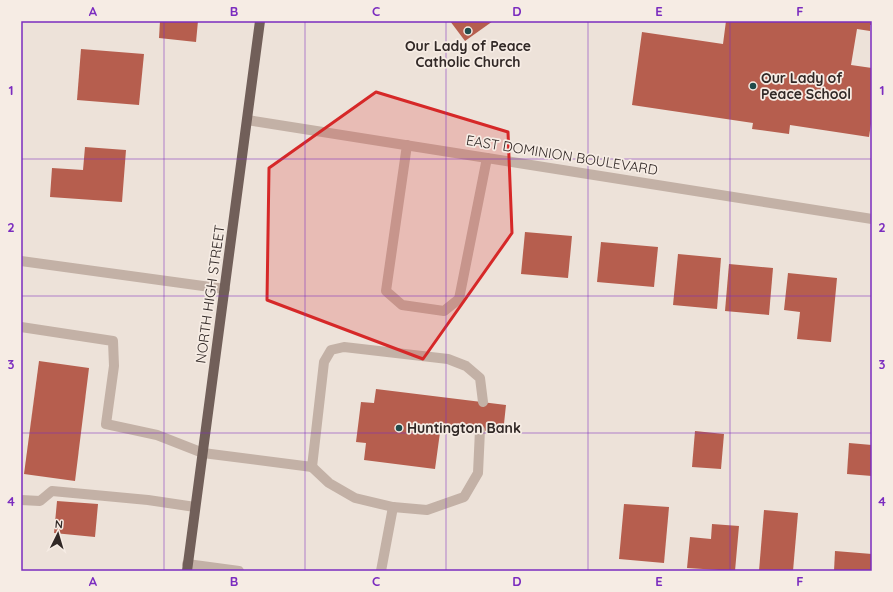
<svg xmlns="http://www.w3.org/2000/svg" width="893" height="592" viewBox="0 0 893 592" font-family="Quicksand,sans-serif">
	<style>
		.building { fill: #b65e4e }
		.lines { fill: none; stroke-linecap: round; stroke-linejoin: round }
		.service { stroke: #c3b1a6; stroke-width: 10 }
		.minor { stroke: #c3b1a6; stroke-width: 10 }
		.primary { stroke: #715f59; stroke-width: 10 }
		.marked { fill: #d62828; fill-opacity: 0.2; stroke: #d62828; stroke-width: 3; stroke-linejoin: round }
		.grid { fill: none; stroke: #7b2cbf; stroke-width: 1; stroke-opacity: 0.55 }
		.poi-dot { fill: #214c4c; stroke: #f6ece4; stroke-width: 1.5 }
		.labels { text-anchor: middle; dominant-baseline: central; stroke-width: 3.5; stroke-linejoin: round; paint-order: stroke }
		.poi-label { font-size: 14px; font-weight: bold; fill: #312826; stroke: #f6ece4; text-anchor: start }
		.street-label { font-size: 14px; fill: #312826; stroke: #f6ece4 }
		.neatline { fill: none; stroke: #7b2cbf; stroke-width: 1.5 }
		.grid-label { font-size: 13px; text-anchor: middle; font-weight: bold; fill: #7b2cbf }
	</style>
	<rect width="100%" height="100%" fill="#ede2d9"/>
	<!-- building -->
	<g class="building">
		<polygon points="160,21 198,21 196,42 159,38"/>
		<polygon points="450,21 493,21 465,41"/>
		<polygon points="726,21 872,21 872,25 870,25 870,31 857,29 851,65 872,68 872,117 869,137 790,125 789,134 752,129 753,123 632,105 642,32 723,44"/>
		<polygon points="81,49 144,54 139,105 77,100"/>
		<polygon points="85,147 126,150 122,202 50,197 52,168 83,170"/>
		<polygon points="525,232 572,236 568,278 521,274"/>
		<polygon points="601,242 658,247 654,287 597,282"/>
		<polygon points="678,254 721,258 717,309 673,305"/>
		<polygon points="729,264 773,268 769,315 725,311"/>
		<polygon points="788,273 837,278 831,342 797,339 800,312 784,310"/>
		<polygon points="39,361 89,368 75,481 24,474"/>
		<polygon points="376,389 506,405 503,433 441,425 435,469 364,460 366,443 356,442 361,402 374,403"/>
		<polygon points="695,431 724,434 721,469 692,467"/>
		<polygon points="849,443 872,445 872,476 847,474"/>
		<polygon points="57,501 98,504 95,537 54,533"/>
		<polygon points="624,504 669,507 664,563 619,559"/>
		<polygon points="764,510 798,513 793,571 759,571"/>
		<polygon points="712,524 739,526 735,571 687,568 690,537 711,539"/>
		<polygon points="835,551 872,554 872,571 834,571"/>
	</g>
	<g class="lines">
		<!-- service -->
		<g class="service">
			<polyline points="407,145 386,291 402,305 444,311 459,299 487,158"/>
			<polyline points="21,327 113,341 114,366 106,424 157,435 203,453 312,467 324,362 331,350 344,347 448,359 466,366 480,378 483,402"/>
			<polyline points="312,467 329,483 355,498 393,507"/>
			<polyline points="21,500 40,501 52,491 148,500 195,507"/>
			<polyline points="381,571 393,507 427,510 464,497 478,473 480,430"/>
		</g>
		<!-- minor -->
		<g class="minor">
			<polyline points="247,120 872,219"/>
			<polyline points="21,261 225,289"/>
			<polyline points="187,564 239,571"/>
		</g>
		<!-- primary -->
		<polyline class="primary" points="187,571 260,21"/>
	</g>
	<!-- marked area -->
	<path class="marked" d="M376 92 508 132 512 233 423 359 267 300 269 168Z"/>
	<!-- grid -->
	<path class="grid" d="M164 21V571M305 21V571M446 21V571M588 21V571M730 21V571M21 159H872M21 296H872M21 433H872"/>
	<!-- markers -->
	<g class="poi-dot">
		<circle cx="468" cy="31" r="4"/>
		<circle cx="753" cy="86" r="4"/>
		<circle cx="399" cy="428" r="4"/>
	</g>
	<g class="labels">
		<!-- poi labels -->
		<g class="poi-label">
			<text x="468" y="46" text-anchor="middle">Our Lady of Peace<tspan x="468" dy="16">Catholic Church</tspan></text>
			<text x="761" y="78">Our Lady of<tspan x="761" dy="16">Peace School</tspan></text>
			<text x="407" y="428">Huntington Bank</text>
		</g>
		<!-- street labels -->
		<g class="street-label">
			<text transform="translate(562 155) rotate(9)">EAST DOMINION BOULEVARD</text>
			<text transform="translate(210 294) rotate(-82)">NORTH HIGH STREET</text>
		</g>
	</g>
	<!-- border -->
	<rect width="893" height="592" fill="none" stroke="#f6ece4" stroke-width="44"/>
	<!-- north arrow -->
	<g transform="translate(58 534) rotate(5)" stroke="#f6ece4" stroke-width="3" paint-order="stroke">
	<path d="M0-3L7 15L0 10L-7 15Z" fill="#312826"/>
	<text y="-6" font-size="11" font-weight="bold" text-anchor="middle" fill="#312826">N</text>
	</g>
	<rect x="22" y="22" width="849" height="548" class="neatline"/>
	<g class="grid-label">
		<text x="93" y="16">A</text>
		<text x="234" y="16">B</text>
		<text x="376" y="16">C</text>
		<text x="517" y="16">D</text>
		<text x="659" y="16">E</text>
		<text x="800" y="16">F</text>
		<text x="11" y="95">1</text>
		<text x="882" y="95">1</text>
		<text x="11" y="232">2</text>
		<text x="882" y="232">2</text>
		<text x="11" y="369">3</text>
		<text x="882" y="369">3</text>
		<text x="11" y="506">4</text>
		<text x="882" y="506">4</text>
		<text x="93" y="586">A</text>
		<text x="234" y="586">B</text>
		<text x="376" y="586">C</text>
		<text x="517" y="586">D</text>
		<text x="659" y="586">E</text>
		<text x="800" y="586">F</text>
	</g>
</svg>
